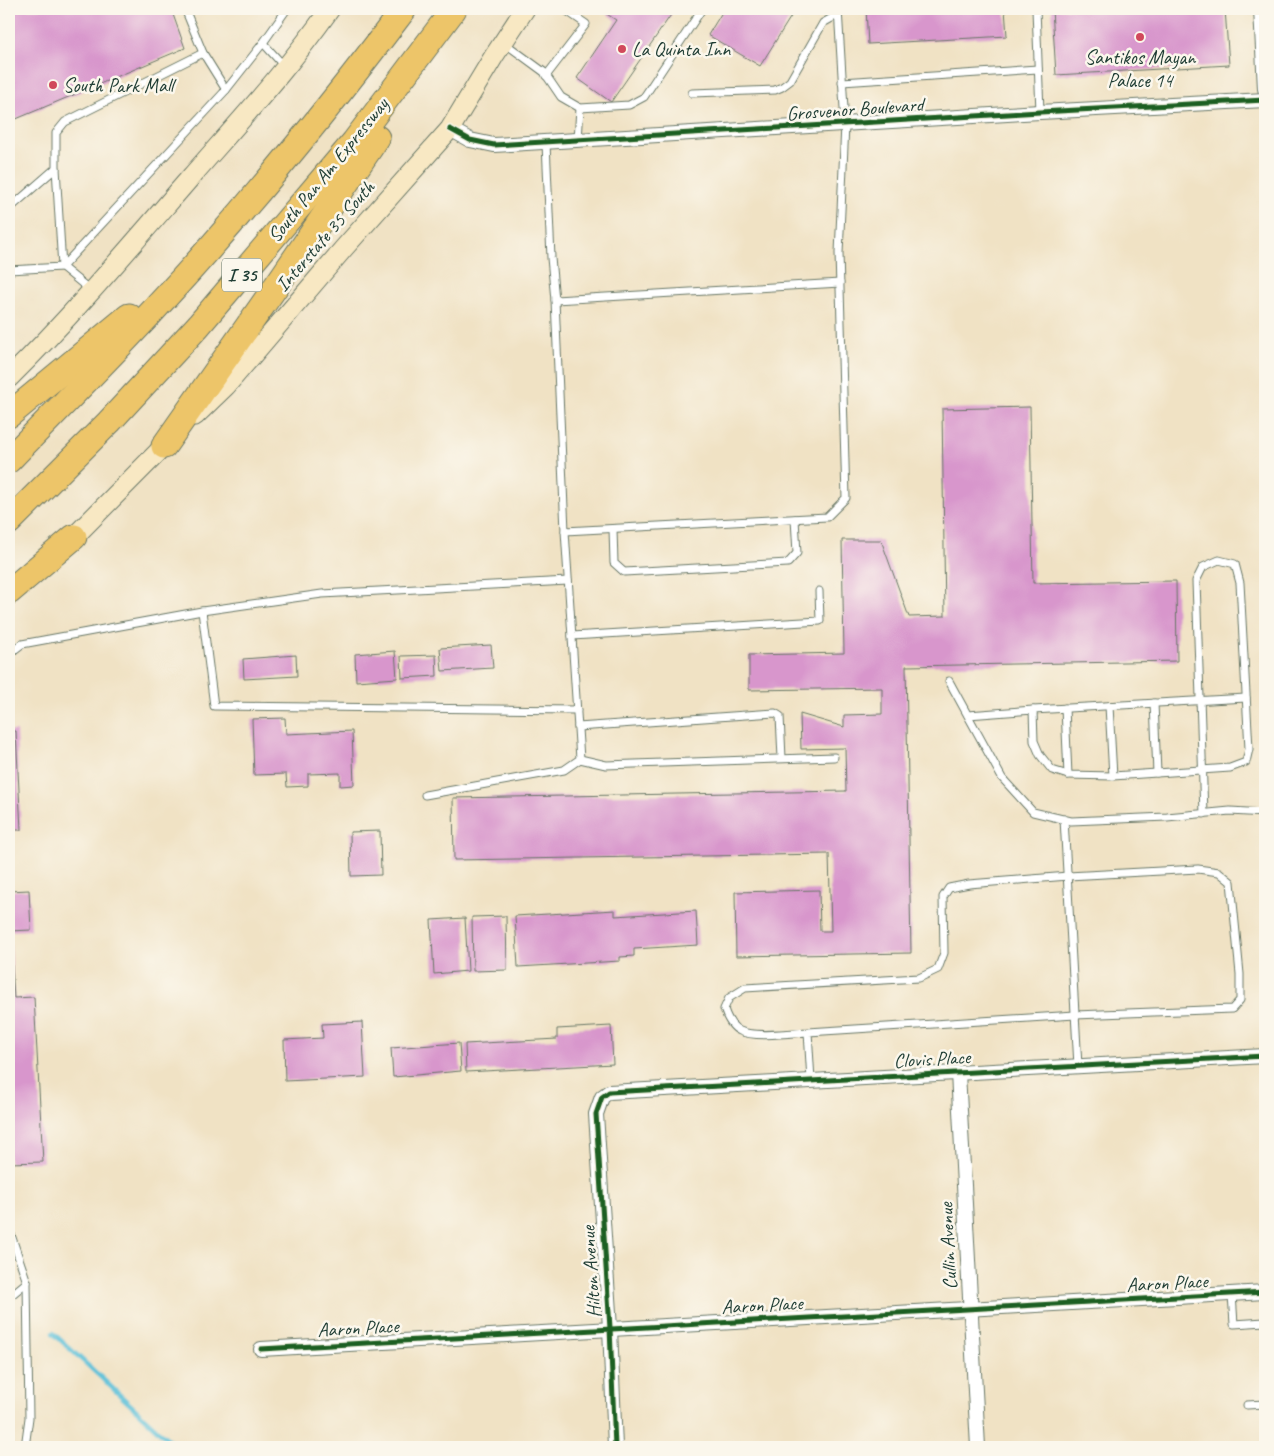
<svg xmlns="http://www.w3.org/2000/svg" width="1274" height="1456" viewBox="0 0 1274 1456" font-family="Caveat,sans-serif">
	<style>
		.lines { fill: none; stroke-linecap: round; stroke-linejoin: round }
		.stream { stroke: #5ac0d8; stroke-width: 4.5 }
		.building { fill: #d896cc }
		.service-casing { stroke: #687766; stroke-width: 9 }
		.minor-casing { stroke: #687766; stroke-width: 16 }
		.secondary-casing { stroke: #687766; stroke-width: 21 }
		.motorway-casing { stroke: #687766; stroke-width: 27 }
		.service { stroke: #fff; stroke-width: 7 }
		.minor { stroke: #fff; stroke-width: 14 }
		.secondary { stroke: #f8e8c3; stroke-width: 19 }
		.motorway { stroke: #edc569; stroke-width: 25 }
		.cycleway-casing { stroke: #fbf7ec; stroke-width: 8 }
		.cycleway { stroke: #1b5e20; stroke-width: 5 }
		.poi-dot { fill: #d1495b; stroke: #fbf7ec; stroke-width: 2 }
		.labels { text-anchor: middle; dominant-baseline: central; stroke-width: 5; stroke-linejoin: round; paint-order: stroke }
		.shield { fill: #fbf7ec; stroke: #61756b; stroke-width: 1 }
		.shield-label { font-size: 19px; font-weight: bold; fill: #1f3d34 }
		.poi-label { font-size: 20px; fill: #1f3d34; stroke: #fbf7ec; text-anchor: start }
		.street-label { font-size: 20px; fill: #1f3d34; stroke: #fbf7ec }
	</style>
	<rect width="100%" height="100%" fill="#fbf7ec"/>
	<filter id="ink" filterUnits="userSpaceOnUse"><feTurbulence type="fractalNoise" baseFrequency=".02" numOctaves="2"/><feDisplacementMap in="SourceGraphic" scale="10" xChannelSelector="R" yChannelSelector="G"/><feConvolveMatrix kernelMatrix="1 2 1 2 8 2 1 2 1" color-interpolation-filters="sRGB"/></filter>
	<filter id="wash" filterUnits="userSpaceOnUse"><feTurbulence type="fractalNoise" baseFrequency=".0096" numOctaves="4" result="noise"/><feDisplacementMap in="SourceGraphic" scale="20" xChannelSelector="R" yChannelSelector="G"/><feGaussianBlur stdDeviation="1.12" result="paint"/><feColorMatrix in="noise" values="0 0 0 0 0 0 0 0 0 0 0 0 0 0 0 0 0 1.4 0 .05"/><feComposite in="paint" operator="in"/></filter>
	<g filter="url(#wash)">
		<rect width="100%" height="100%" fill="#f0e2c4"/>
		<g class="lines">
			<!-- stream -->
			<polyline class="stream" points="53,1333 176,1447"/>
		</g>
		<g id="blocks">
			<!-- building -->
			<g class="building">
				<polygon points="9,9 171,9 185,48 9,122"/>
				<polygon points="599,9 675,9 611,102 577,78 616,20"/>
				<polygon points="724,9 793,9 795,10 760,66 708,35"/>
				<polygon points="866,9 1005,9 1007,36 868,44"/>
				<polygon points="1052,9 1225,9 1229,65 1056,75"/>
				<polygon points="1030,407 1033,583 1176,581 1177,661 906,666 911,953 736,956 735,892 819,890 820,931 831,931 829,854 454,860 453,798 846,791 845,748 801,749 800,714 844,727 844,715 882,714 882,688 749,690 749,655 844,653 842,540 881,540 909,617 945,616 942,409"/>
				<polygon points="491,645 493,668 442,671 440,648"/>
				<polygon points="395,651 397,678 356,681 355,654"/>
				<polygon points="296,655 297,676 244,679 243,659"/>
				<polygon points="436,655 437,676 402,678 401,656"/>
				<polygon points="285,718 286,734 352,731 354,785 340,786 340,773 308,774 308,786 287,787 286,774 254,775 252,719"/>
				<polygon points="9,731 16,731 21,830 9,830"/>
				<polygon points="380,831 381,875 351,876 350,832"/>
				<polygon points="29,890 31,930 9,931 9,891"/>
				<polygon points="615,910 615,916 696,911 698,945 634,949 634,956 620,957 620,961 518,967 515,916"/>
				<polygon points="506,916 507,970 473,971 472,917"/>
				<polygon points="465,918 468,971 434,974 431,920"/>
				<polygon points="9,933 10,933 14,998 34,997 43,1162 9,1163"/>
				<polygon points="362,1022 365,1077 285,1081 284,1040 323,1038 322,1024"/>
				<polygon points="611,1026 613,1064 466,1072 465,1044 557,1039 557,1029"/>
				<polygon points="459,1043 461,1071 393,1077 391,1048"/>
			</g>
		</g>
	</g>
	<g filter="url(#ink)">
		<use href="#blocks" fill-opacity="0" stroke="#687766" stroke-width="1"/>
		<g class="lines">
			<defs>
				<g id="service">
					<polyline points="185,9 203,53 226,90 263,43 284,66"/>
					<polyline points="1036,9 1040,112"/>
					<polyline points="503,42 544,72 561,97 580,108"/>
					<polyline points="263,43 287,9"/>
					<polyline points="546,76 586,24 564,9"/>
					<polyline points="842,82 1038,69"/>
					<polyline points="692,93 775,90 782,87 790,81 823,23 839,14"/>
					<polyline points="578,140 580,108 629,105 644,97 702,9"/>
					<polyline points="56,168 56,133 65,122 203,53"/>
					<polyline points="9,209 56,168 62,267 9,270"/>
					<polyline points="90,290 62,267 226,90"/>
					<polyline points="555,300 840,283"/>
					<polyline points="613,529 614,563 624,572 788,563 797,553 795,519"/>
					<polyline points="565,531 827,517 846,498 839,253 845,125 838,9"/>
					<polyline points="202,611 214,706 577,710"/>
					<polyline points="572,636 820,621 819,591"/>
					<polyline points="9,654 22,644 202,611 322,594 568,581"/>
					<polyline points="949,681 1002,778 1033,812 1071,821 1167,817 1230,811 1265,813"/>
					<polyline points="1154,703 1157,773"/>
					<polyline points="1109,706 1113,776"/>
					<polyline points="1065,708 1068,775"/>
					<polyline points="1033,710 1246,698"/>
					<polyline points="968,715 1033,710 1034,741 1040,755 1052,770 1068,775 1113,776 1230,768 1246,762 1249,749 1240,583 1235,564 1219,560 1203,567 1196,581 1204,814"/>
					<polyline points="578,727 775,713 780,716 782,758"/>
					<polyline points="580,759 606,765 834,757"/>
					<polyline points="425,795 564,770 580,759 565,531 555,300 551,258 546,143"/>
					<polyline points="1064,819 1078,1066"/>
					<path d="M808 1032C792 1033 754 1038 740 1031 731 1027 727 1018 724 1009L729 998 745 988 919 978 938 969 944 953 943 897 949 888 969 884 1068 876 1198 869 1219 872 1231 882 1240 974V1000L1232 1009 1075 1015 808 1032 811 1080"/>
					<polyline points="9,1229 27,1282 29,1418 25,1447"/>
					<polyline points="1232,1294 1234,1324 1265,1322"/>
					<polyline points="9,1297 27,1282"/>
					<polyline points="1247,1405 1265,1404"/>
				</g>
				<g id="minor">
					<polyline points="1261,9 1265,89"/>
					<polyline points="450,129 470,140 494,145 1040,112 1265,100"/>
					<polyline points="958,1073 978,1447"/>
					<polyline points="261,1349 1265,1292"/>
					<polyline points="615,1447 610,1328 596,1114 602,1097 609,1092 1265,1056"/>
				</g>
				<g id="secondary">
					<path d="M9 378C73 315 131 246 190 178 238 123 288 69 330 9"/>
					<polyline points="195,416 226,386 344,248 450,129 494,56 525,9"/>
					<polyline points="66,545 173,437"/>
				</g>
				<g id="motorway">
					<polyline points="9,415 129,316"/>
					<polyline points="164,446 281,279 377,138"/>
					<path d="M9 460C76 391 145 322 209 249 277 172 342 91 404 9"/>
					<polyline points="9,522 109,422 198,326 354,142 454,9"/>
					<polyline points="9,592 74,537"/>
				</g>
			</defs>
			<!-- service casing -->
			<use href="#service" class="service-casing"/>
			<!-- minor casing -->
			<use href="#minor" class="minor-casing"/>
			<!-- secondary casing -->
			<use href="#secondary" class="secondary-casing"/>
			<!-- motorway casing -->
			<use href="#motorway" class="motorway-casing"/>
			<!-- service -->
			<use href="#service" class="service"/>
			<!-- minor -->
			<use href="#minor" class="minor"/>
			<!-- secondary -->
			<use href="#secondary" class="secondary"/>
			<!-- motorway -->
			<use href="#motorway" class="motorway"/>
			<defs>
				<g id="cycleway">
					<polyline points="450,129 470,140 494,145 1040,112 1265,100"/>
					<polyline points="261,1349 1265,1292"/>
					<polyline points="615,1447 610,1328 596,1114 602,1097 609,1092 1265,1056"/>
				</g>
			</defs>
			<!-- cycleway casing -->
			<use href="#cycleway" class="cycleway-casing"/>
			<!-- cycleway -->
			<use href="#cycleway" class="cycleway"/>
		</g>
	</g>
	<!-- markers -->
	<g class="poi-dot">
		<circle cx="1140" cy="37" r="5"/>
		<circle cx="622" cy="49" r="5"/>
		<circle cx="53" cy="85" r="5"/>
	</g>
	<g class="labels">
		<!-- shield labels -->
		<rect class="shield" x="222" y="258.5" width="40" height="33" rx="4"/>
		<g class="shield-label">
			<text x="242" y="275">I 35</text>
		</g>
		<!-- poi labels -->
		<g class="poi-label">
			<text x="632" y="49">La Quinta Inn</text>
			<text x="1140" y="57" text-anchor="middle">Santikos Mayan<tspan x="1140" dy="23">Palace 14</tspan></text>
			<text x="63" y="85">South Park Mall</text>
		</g>
		<!-- street labels -->
		<g class="street-label">
			<text transform="translate(855 109) rotate(-4)">Grosvenor Boulevard</text>
			<text transform="translate(328 170) rotate(-51)">South Pan Am Expressway</text>
			<text transform="translate(325 236) rotate(-49)">Interstate 35 South</text>
			<text transform="translate(932 1059) rotate(-3)">Clovis Place</text>
			<text transform="translate(948 1246) rotate(-93)">Cullin Avenue</text>
			<text transform="translate(591 1272) rotate(-94)">Hilton Avenue</text>
			<text transform="translate(1167 1283) rotate(-3)">Aaron Place</text>
			<text transform="translate(762 1305) rotate(-3)">Aaron Place</text>
			<text transform="translate(358 1328) rotate(-3)">Aaron Place</text>
		</g>
	</g>
	<!-- margin -->
	<rect width="1274" height="1456" fill="none" stroke="#fbf7ec" stroke-width="30"/>
</svg>
